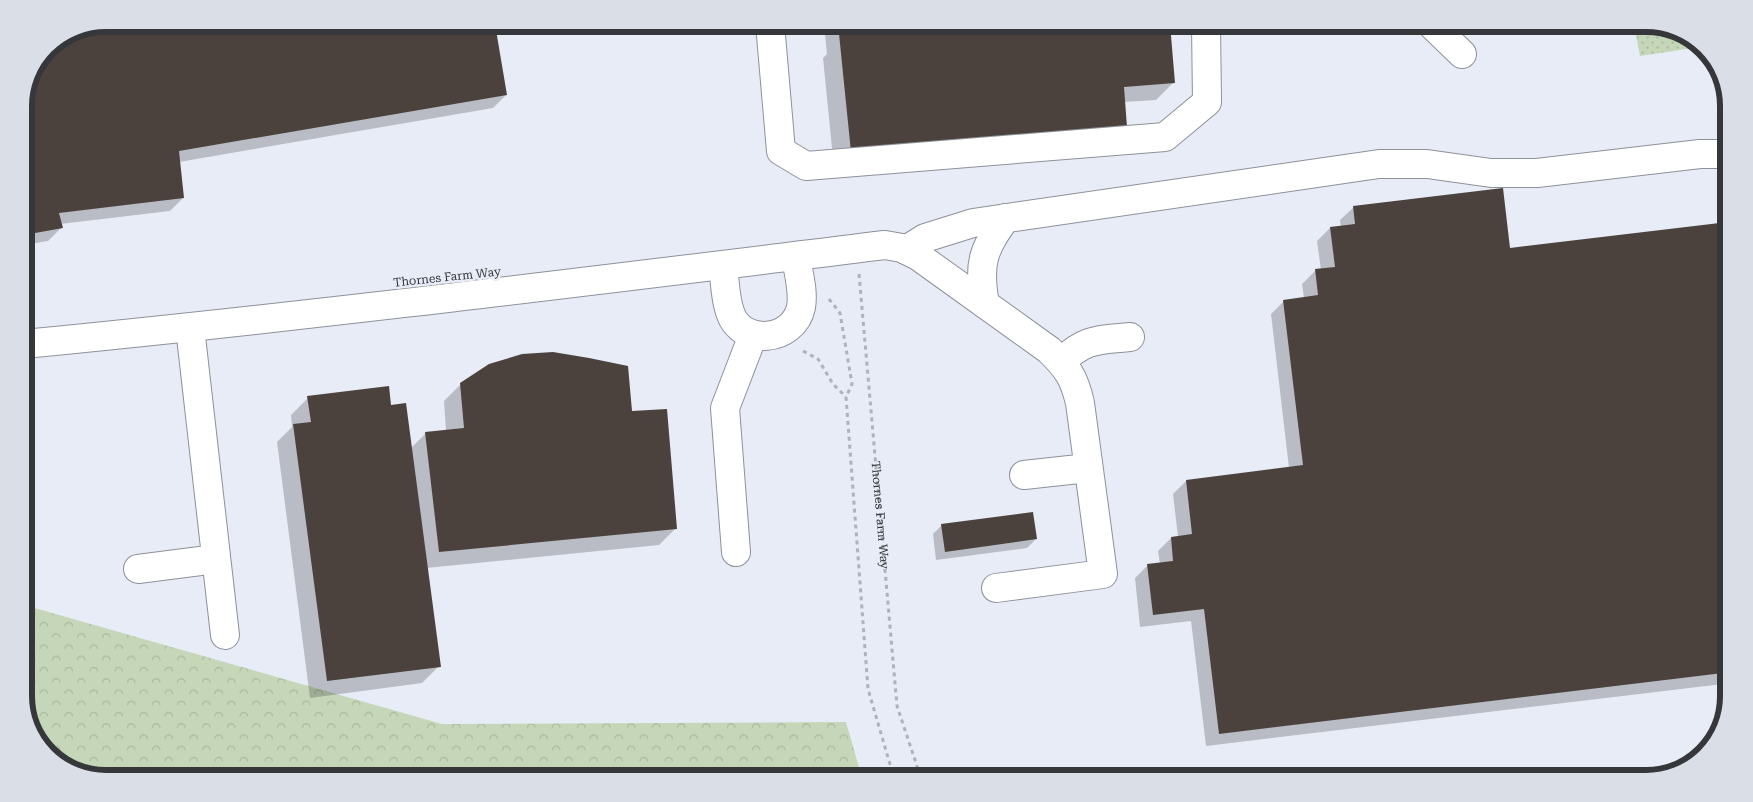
<svg xmlns="http://www.w3.org/2000/svg" width="1753" height="802" viewBox="0 0 1753 802" font-family="'Roboto Serif',serif">
	<style>
		.grass { fill: url(#grass-dots) }
		.forest { fill: url(#forest-crowns) }
		.shadow { fill: #0003 }
		.building { fill: #4b423e }
		.lines { fill: none; stroke-linecap: round; stroke-linejoin: round }
		.minor-casing { stroke: #8d9199; stroke-width: 30 }
		.path { stroke: #afb2ba; stroke-width: 3; stroke-dasharray: 4 4; stroke-linecap: butt }
		.minor { stroke: #fff; stroke-width: 28 }
		.labels { text-anchor: middle; dominant-baseline: central; stroke-width: 5; stroke-linejoin: round; paint-order: stroke }
		.street-label { font-size: 12px; fill: #35373a; stroke: #e8ecf6 }
		.rim { fill: none; stroke: #35373a; stroke-width: 6 }
	</style>
	<defs>
		<pattern id="grass-dots" width="8" height="8" patternUnits="userSpaceOnUse" patternTransform="scale(1.25)"><rect width="8" height="8" fill="#c5d7b8"/><path d="M2 2h.1M6 6h.1" fill="none" stroke="#aab99f" stroke-width="1.8" stroke-linecap="round"/></pattern>
		<pattern id="forest-crowns" width="20" height="18" patternUnits="userSpaceOnUse" patternTransform="scale(1.25)"><rect width="20" height="18" fill="#c5d7b8"/><path d="M2 6a3 3 0 1 1 6 0M12 15a3 3 0 1 1 6 0" fill="none" stroke="#aab99f"/></pattern>
	</defs>
	<rect width="100%" height="100%" fill="#e8ecf6"/>
	<!-- grass -->
	<polygon class="grass" points="1634,24 1647,24 1679,30 1700,47 1640,56"/>
	<!-- forest -->
	<polygon class="forest" points="24,605 442,724 846,722 862,778 106,778 74,772 38,742 24,701"/>
	<!-- shadow -->
	<g class="shadow">
		<polygon points="106,24 493,24 506,95 493,108 179,162 183,198 170,211 60,224 61,228 48,241 24,245 24,101 48,48"/>
		<polygon points="824,24 1169,24 1173,83 1156,100 1124,102 834,168 823,58 827,54"/>
		<polygon points="1354,207 1509,249 1728,223 1723,684 1206,746 1191,621 1140,627 1135,578 1148,565 1160,564 1158,551 1171,538 1178,537 1173,494 1186,481 1289,468 1271,314 1284,301 1304,298 1302,284 1315,271 1321,270 1317,241 1330,228 1341,227 1340,220"/>
		<polygon points="461,384 631,412 676,528 659,545 426,568 439,666 422,683 310,698 277,442 292,427 291,415 308,398 390,407 411,448 426,433 446,431 444,401"/>
		<polygon points="942,525 1036,539 1027,548 936,560 933,534"/>
	</g>
	<!-- building -->
	<g class="building">
		<polygon points="106,24 495,24 507,95 179,151 184,198 59,213 63,228 24,235 24,101 48,48"/>
		<polygon points="838,24 1170,24 1175,83 1124,87 1127,127 851,152"/>
		<polygon points="1503,188 1510,248 1728,222 1723,673 1219,734 1204,609 1153,615 1147,564 1173,561 1171,537 1192,534 1186,480 1303,465 1283,300 1318,295 1315,269 1335,267 1330,227 1355,224 1353,206"/>
		<polygon points="553,352 589,358 628,366 632,411 667,409 677,529 439,552 425,432 464,428 460,383 489,364 522,354"/>
		<polygon points="389,386 391,405 406,403 441,667 327,681 293,424 311,422 307,396"/>
		<polygon points="1033,512 1037,539 945,552 941,524"/>
	</g>
	<g class="lines">
		<defs>
			<g id="minor">
				<polyline points="770,24 781,151 806,166 1165,137 1207,102 1206,24"/>
				<polyline points="1431,24 1462,54"/>
				<polyline points="906,250 925,238 973,223 1379,164 1427,164 1491,173 1537,173 1700,154 1729,154"/>
				<path d="M723 266C725 281 725 298 730 312 741 347 794 342 801 307 804 291 798 272 796 257"/>
				<path d="M985 304C978 266 982 249 1006 218"/>
				<polyline points="190,328 225,635"/>
				<path d="M24 344C312 316 598 280 885 245L902 248 918 256 1049 350C1068 369 1074 377 1080 403L1103 574 996 588"/>
				<path d="M1061 362C1085 338 1099 340 1130 337"/>
				<polyline points="1024,475 1088,468"/>
				<polyline points="736,552 725,408 753,335"/>
				<polyline points="138,569 216,559"/>
			</g>
		</defs>
		<!-- minor casing -->
		<use href="#minor" class="minor-casing"/>
		<!-- path -->
		<g class="path">
			<path id="s1" d="M859 274 897 706 921 778"/>
			<polyline points="829,299 840,313 852,384 846,397 868,689 894,778"/>
			<polyline points="803,351 818,359 833,384 846,397"/>
			<polyline points="66,765 113,778"/>
		</g>
		<!-- minor -->
		<use href="#minor" class="minor"/>
	</g>
	<g class="labels">
		<!-- street labels -->
		<g class="street-label">
			<text transform="translate(447 277) rotate(-6)">Thornes Farm Way</text>
			<text stroke="none"><textPath href="#s1" startOffset="242">Thornes Farm Way</textPath></text>
		</g>
	</g>
	<!-- crop -->
	<path d="M0 0H1753V802H0ZM106 32H1646A74 74 0 0 1 1720 106V696A74 74 0 0 1 1646 770H106A74 74 0 0 1 32 696V106A74 74 0 0 1 106 32Z" fill="#dadee7" fill-rule="evenodd"/>
	<path class="rim" d="M106 32H1646A74 74 0 0 1 1720 106V696A74 74 0 0 1 1646 770H106A74 74 0 0 1 32 696V106A74 74 0 0 1 106 32Z"/>
</svg>
